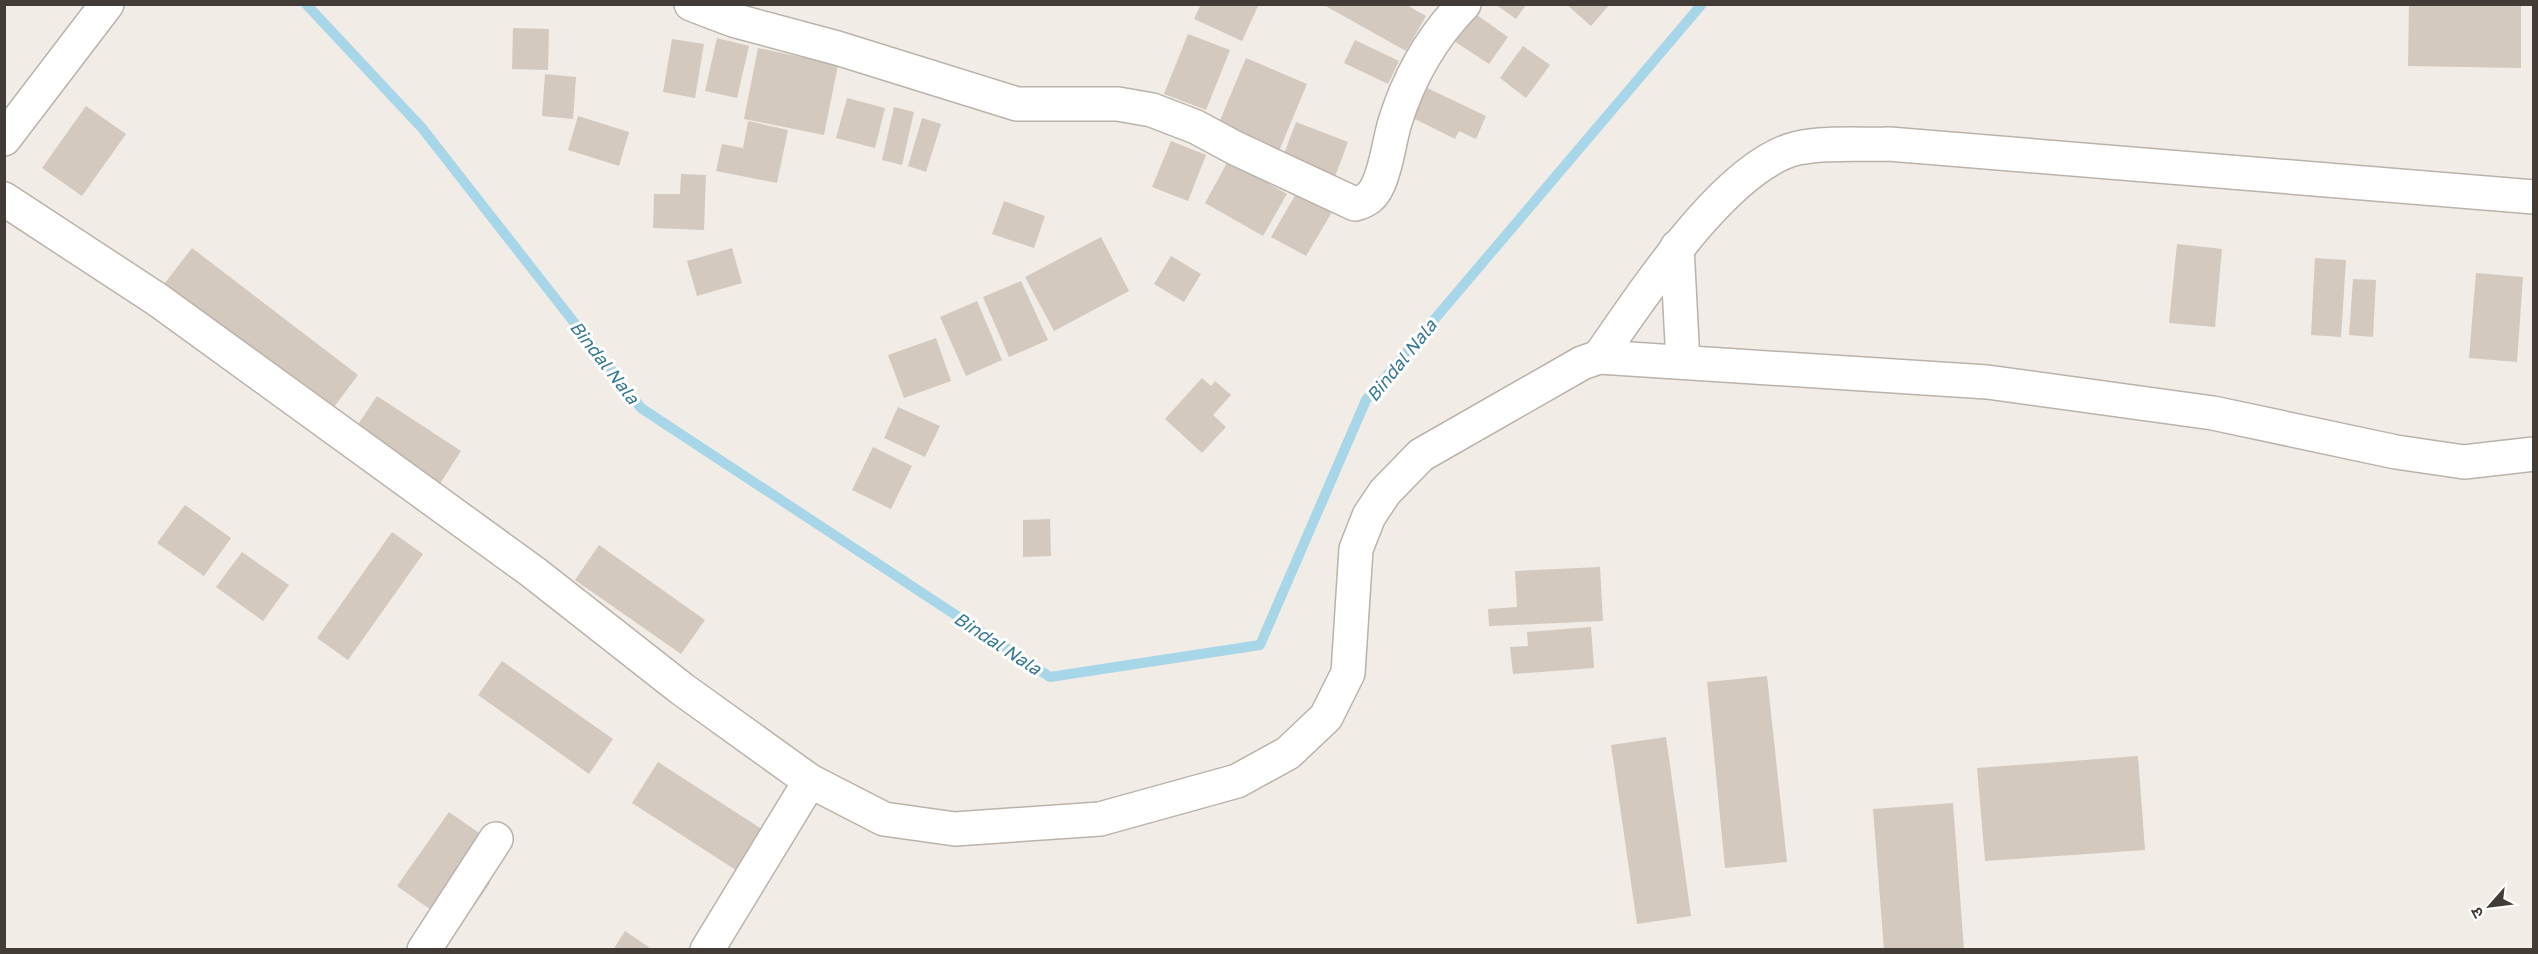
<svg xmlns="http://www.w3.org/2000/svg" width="2538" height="954" viewBox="0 0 2538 954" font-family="'Golos Text','Noto Sans Devanagari',sans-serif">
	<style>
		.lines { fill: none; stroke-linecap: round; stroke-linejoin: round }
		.stream { stroke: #a7d6e8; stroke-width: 10 }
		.building { fill: #d4c9bf }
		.minor-casing { stroke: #bbb2a9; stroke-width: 36 }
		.minor { stroke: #fff; stroke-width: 33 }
		.labels { text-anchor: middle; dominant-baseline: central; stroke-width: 6; stroke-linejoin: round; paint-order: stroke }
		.water-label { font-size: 18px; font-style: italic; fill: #367994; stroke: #fff }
	</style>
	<rect width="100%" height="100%" fill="#f1ece6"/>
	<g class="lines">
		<!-- stream -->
		<polyline class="stream" points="306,4 422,128 641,408 1050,677 1260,645 1366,400 1702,4"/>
	</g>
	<!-- building -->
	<g class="building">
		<polygon points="1201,4 1259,4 1242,41 1194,19"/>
		<polygon points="1322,4 1405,4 1426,16 1406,51"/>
		<polygon points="1495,4 1527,4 1516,19"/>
		<polygon points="1566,4 1610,4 1591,26"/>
		<polygon points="2409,4 2521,4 2521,68 2408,66"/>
		<polygon points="1474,13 1508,37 1489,64 1454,41"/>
		<polygon points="513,28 549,29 548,70 512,69"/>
		<polygon points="1188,34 1230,50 1206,110 1164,94"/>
		<polygon points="717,38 749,46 737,98 705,91"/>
		<polygon points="672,39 704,44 695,98 663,92"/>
		<polygon points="1355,40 1399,61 1388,84 1344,63"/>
		<polygon points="1523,46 1550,65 1526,98 1500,78"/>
		<polygon points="758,48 838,65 824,135 744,119"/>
		<polygon points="1246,58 1307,84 1279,151 1218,125"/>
		<polygon points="545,74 576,77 573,119 542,116"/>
		<polygon points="1423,86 1486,116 1476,139 1459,131 1455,139 1409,116"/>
		<polygon points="847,98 885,108 875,148 836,138"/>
		<polygon points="86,106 126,134 82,196 42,168"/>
		<polygon points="894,107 914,112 902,165 882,160"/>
		<polygon points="578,116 629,132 619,166 568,150"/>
		<polygon points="922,118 941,124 926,172 908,166"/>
		<polygon points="748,121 788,130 777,183 716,171 722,144 743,148"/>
		<polygon points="1296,122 1348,142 1333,182 1281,162"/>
		<polygon points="1171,141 1206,155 1188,201 1152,187"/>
		<polygon points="1228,161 1287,194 1263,236 1205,203"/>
		<polygon points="681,174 706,175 704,230 653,228 654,194 680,194"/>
		<polygon points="1297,192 1332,212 1306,256 1271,237"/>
		<polygon points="1004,201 1045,216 1034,248 992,234"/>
		<polygon points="1101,237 1129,291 1054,331 1025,277"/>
		<polygon points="2177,244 2222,249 2215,327 2169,323"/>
		<polygon points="192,248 358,375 325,419 158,292"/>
		<polygon points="732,248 742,283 697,296 687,261"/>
		<polygon points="1171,256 1201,274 1184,302 1154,284"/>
		<polygon points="2315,258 2346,260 2341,337 2311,335"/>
		<polygon points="2476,273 2523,277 2517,362 2469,358"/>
		<polygon points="2353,279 2376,280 2373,337 2349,335"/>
		<polygon points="1021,281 1048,340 1009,357 983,297"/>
		<polygon points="977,301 1002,360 966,376 940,317"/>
		<polygon points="936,338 951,381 904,398 888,355"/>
		<polygon points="1202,378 1211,386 1215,381 1231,395 1213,415 1226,427 1202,453 1165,419"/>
		<polygon points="377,396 461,451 439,485 355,429"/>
		<polygon points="898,407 940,426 925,457 884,438"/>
		<polygon points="873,447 912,466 891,509 852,490"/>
		<polygon points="185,505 231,538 204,576 157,543"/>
		<polygon points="1050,519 1051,556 1023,557 1023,520"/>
		<polygon points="392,532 423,554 348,660 317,638"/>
		<polygon points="599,545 705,620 681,654 575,580"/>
		<polygon points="242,552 289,585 263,621 216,587"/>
		<polygon points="1600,567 1603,621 1489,626 1488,609 1517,607 1515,571"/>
		<polygon points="1591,627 1594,668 1513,674 1510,647 1528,646 1527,632"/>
		<polygon points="502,661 613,739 589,774 478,695"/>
		<polygon points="1767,676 1787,862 1725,868 1707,682"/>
		<polygon points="1666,737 1691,916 1637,924 1611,745"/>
		<polygon points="2138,756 2145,850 1985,861 1977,768"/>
		<polygon points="658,762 771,835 745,876 632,803"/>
		<polygon points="1953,803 1964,950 1884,950 1873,809"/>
		<polygon points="449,812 482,835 462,863 490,883 458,929 397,886"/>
		<polygon points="625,931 653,950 613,950"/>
	</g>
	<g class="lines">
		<defs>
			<g id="minor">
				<path d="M691 4 733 20 837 48 1017 104H1118L1152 110 1196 127 1235 148 1355 204C1367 201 1373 196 1378 185 1387 166 1389 142 1395 122 1409 77 1431 38 1464 4"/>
				<polyline points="4,139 107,4"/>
				<polyline points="4,199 158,300 533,572 682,689 810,781 884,819 955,829 1100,819 1237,781 1288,753 1326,717 1348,673 1356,549 1369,516 1385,492 1421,455 1582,363 1599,357 1987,382 2213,413 2396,452 2464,462 2534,454"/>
				<polyline points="1677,247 1683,362"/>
				<path d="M1599 357C1641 298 1726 164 1798 148 1824 142 1861 145 1889 144L2534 197"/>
				<polyline points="424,950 496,839"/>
				<polyline points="707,950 810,781"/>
			</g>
		</defs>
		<!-- minor casing -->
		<use href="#minor" class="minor-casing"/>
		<!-- minor -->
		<use href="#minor" class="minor"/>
	</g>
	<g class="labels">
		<!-- water labels -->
		<g class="water-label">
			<text transform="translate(1401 360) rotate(-51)">Bindal Nala</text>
			<text transform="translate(605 362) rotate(52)">Bindal Nala</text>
			<text transform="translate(998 643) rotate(33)">Bindal Nala</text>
		</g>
	</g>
	<!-- border -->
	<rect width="2538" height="954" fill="none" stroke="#433c36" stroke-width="12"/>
	<!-- north arrow -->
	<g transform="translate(2490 906) rotate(242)" stroke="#ffffff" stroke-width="4.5" paint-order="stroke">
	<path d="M0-4.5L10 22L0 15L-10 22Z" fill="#433c36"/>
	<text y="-9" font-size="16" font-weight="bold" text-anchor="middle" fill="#433c36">उ</text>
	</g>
</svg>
